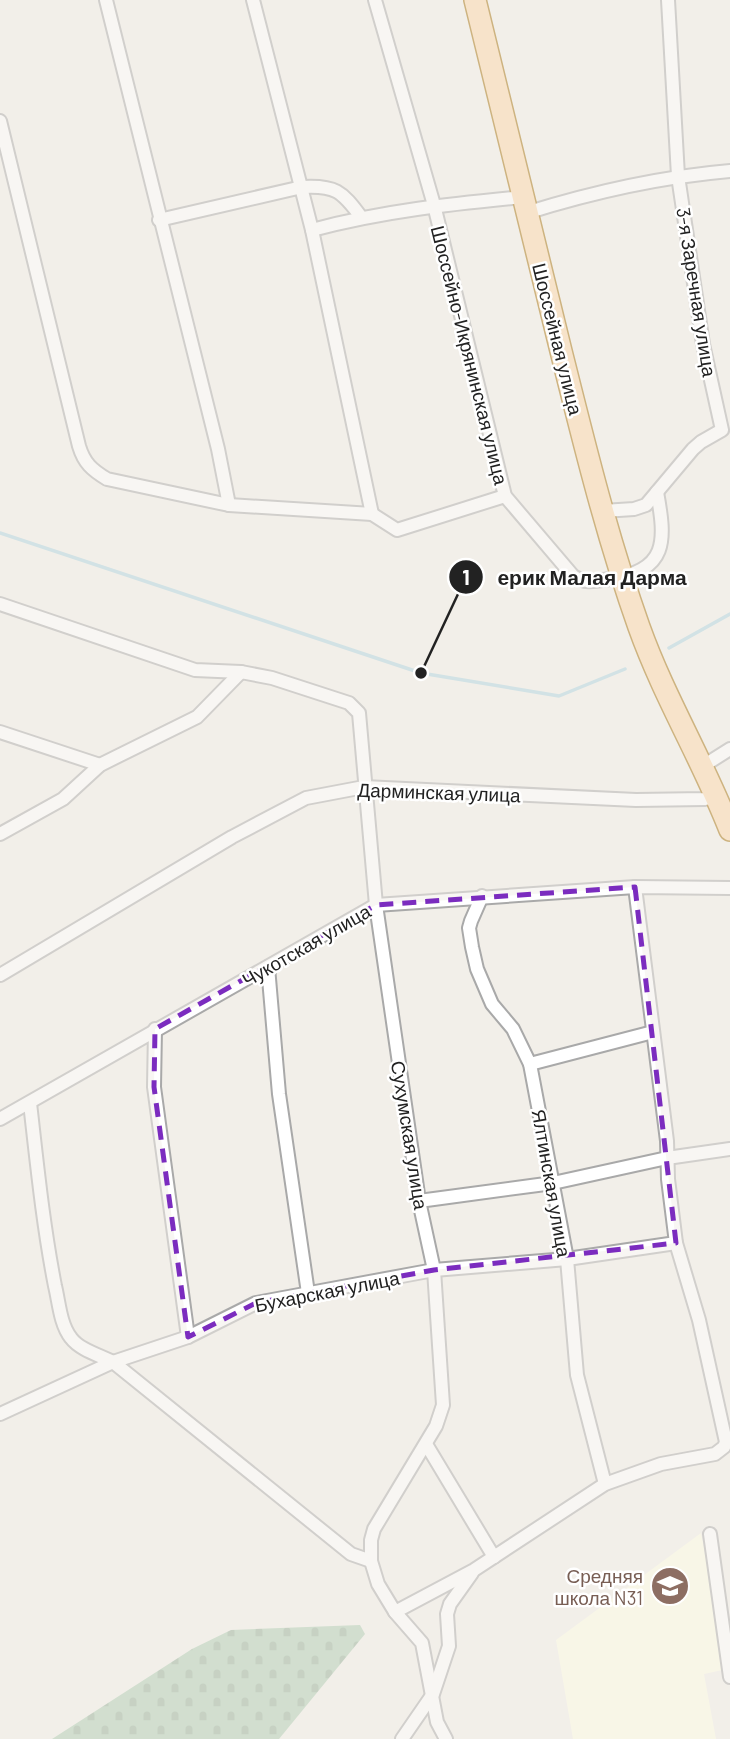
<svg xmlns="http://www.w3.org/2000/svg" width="730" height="1739" viewBox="0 0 730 1739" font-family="Barlow,sans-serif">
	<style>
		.education { fill: #ffffe5 }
		.cemetery { fill: url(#cemetery-stones) }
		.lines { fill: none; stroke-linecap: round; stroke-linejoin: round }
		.stream { stroke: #aad3df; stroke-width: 3.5 }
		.minor-casing { stroke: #a9a9a9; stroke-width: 16 }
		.primary-casing { stroke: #a06b00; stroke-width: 24 }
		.minor { stroke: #fff; stroke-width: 12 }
		.primary { stroke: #fcd6a4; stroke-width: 21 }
		.marked { fill: none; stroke: #7b2cbf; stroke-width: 5; stroke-dasharray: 14 9; stroke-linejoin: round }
		.labels { text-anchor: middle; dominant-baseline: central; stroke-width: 5; stroke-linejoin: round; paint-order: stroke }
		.street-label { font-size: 19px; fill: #222; stroke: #fff }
		.education-label { font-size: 19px; fill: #785e54; stroke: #fff; text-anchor: end }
		.leader { fill: none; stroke: #222; stroke-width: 2.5 }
		.callout-dot { fill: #222; stroke: #fff; stroke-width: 2.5 }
		.mark-label { font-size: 21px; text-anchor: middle; font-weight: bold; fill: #fff }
		.callout-label { font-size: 21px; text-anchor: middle; font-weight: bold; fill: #222; stroke: #fff; stroke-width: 5; stroke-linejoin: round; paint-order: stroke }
	</style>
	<defs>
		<pattern id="cemetery-stones" width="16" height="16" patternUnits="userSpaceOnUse" patternTransform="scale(1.75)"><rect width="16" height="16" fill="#aacbaf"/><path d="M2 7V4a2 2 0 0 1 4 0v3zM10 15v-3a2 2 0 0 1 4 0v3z" fill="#92ae96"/></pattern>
	</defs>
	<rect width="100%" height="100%" fill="#f2efe9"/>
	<!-- education -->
	<polygon class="education" points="701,1533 727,1669 704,1674 716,1739 573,1739 556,1640"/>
	<!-- cemetery -->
	<polygon class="cemetery" points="360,1625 365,1634 279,1739 52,1739 192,1649 231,1630"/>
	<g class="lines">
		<!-- stream -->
		<g class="stream">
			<polyline points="0,533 421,673 559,696 625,669"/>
			<polyline points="669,648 730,614"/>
		</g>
		<defs>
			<g id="minor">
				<polyline points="106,0 218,449 229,505"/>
				<polyline points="253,0 312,230 372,514"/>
				<path d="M375 0 434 205 505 496 573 576C585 584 596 581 610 579 668 571 666 541 657 492"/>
				<path d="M0 121 79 446C84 463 92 470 107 479L229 505 372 514 397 530 505 496"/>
				<path d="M526 213C593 192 660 177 730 171"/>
				<path d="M159 220 302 187C335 185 342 191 361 217"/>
				<path d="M312 230C382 211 451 204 523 197"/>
				<polyline points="603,511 634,509 646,505 693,449 701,442 722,430 703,344 678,176 668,0"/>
				<polyline points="0,604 195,670 241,672 272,678 349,703 359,713 376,905 419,1201 434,1270 443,1405 436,1426 374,1529 371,1540 371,1561 378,1584 395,1612 422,1643 437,1722 446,1739"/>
				<polyline points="0,732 100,765"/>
				<polyline points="703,766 730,749"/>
				<polyline points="0,834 63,799 100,765 197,717 241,672"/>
				<polyline points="482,896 471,921 469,928 472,947 477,969 492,1004 513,1029 530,1064 567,1259 577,1375 605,1484"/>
				<polyline points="268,967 279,1094 308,1293"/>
				<polyline points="0,975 232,837 306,798 364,787 636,800 705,799 717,795"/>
				<polyline points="155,1029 154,1087 188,1337"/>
				<polyline points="530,1064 653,1032"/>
				<path d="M30 1103C37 1164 43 1225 55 1286 59 1302 60 1324 71 1338 80 1350 99 1355 113 1362L351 1554 371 1561"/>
				<polyline points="0,1119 376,905 635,887 730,888"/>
				<polyline points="419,1201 553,1183 667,1158 730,1149"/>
				<polyline points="0,1414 113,1362 188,1337 256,1303 434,1270 567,1259 676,1243"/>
				<polyline points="426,1444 494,1557"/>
				<polyline points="710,1534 730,1677"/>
				<polyline points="395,1612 474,1570 605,1484 661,1464 715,1454 724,1447 726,1442 699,1320 676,1243 668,1179 667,1141 635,887"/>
				<polyline points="402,1739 433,1694 449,1646 447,1614 450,1604 472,1573"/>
			</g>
			<path id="primary" d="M475 0C503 117 532 234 561 351 584 443 607 537 639 627 664 697 703 761 730 830"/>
		</defs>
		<!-- minor casing -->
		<use href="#minor" class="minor-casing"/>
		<!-- primary casing -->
		<use href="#primary" class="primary-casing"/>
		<!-- minor -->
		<use href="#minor" class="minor"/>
		<!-- primary -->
		<use href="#primary" class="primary"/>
	</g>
	<!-- marked area -->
	<path d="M0 0H730V1739H0ZM635 887 676 1243 434 1270 308 1293 256 1303 188 1337 154 1087 155 1029 376 905Z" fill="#f2efe9" fill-opacity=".55" fill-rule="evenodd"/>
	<path class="marked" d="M635 887 676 1243 434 1270 308 1293 256 1303 188 1337 154 1087 155 1029 376 905Z"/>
	<!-- icons -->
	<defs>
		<symbol id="school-disc" viewBox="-11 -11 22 22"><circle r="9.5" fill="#8d6e63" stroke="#fff"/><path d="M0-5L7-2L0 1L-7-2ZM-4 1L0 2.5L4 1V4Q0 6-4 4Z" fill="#fff"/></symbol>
	</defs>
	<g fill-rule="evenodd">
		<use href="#school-disc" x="648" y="1564" width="44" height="44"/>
	</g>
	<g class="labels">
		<!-- street labels -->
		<g class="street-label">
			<text transform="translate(697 292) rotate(81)">3-я Заречная улица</text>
			<text transform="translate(558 339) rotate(76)">Шоссейная улица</text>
			<text transform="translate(470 355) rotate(76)">Шоссейно-Икрянинская улица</text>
			<text transform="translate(439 792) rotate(2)">Дарминская улица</text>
			<text transform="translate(306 945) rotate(-30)">Чукотская улица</text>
			<text transform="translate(410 1135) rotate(81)">Сухумская улица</text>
			<text transform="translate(552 1183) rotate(80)">Ялтинская улица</text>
			<text transform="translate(327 1291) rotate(-11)">Бухарская улица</text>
		</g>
		<!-- education labels -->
		<g class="education-label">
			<text x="643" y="1575">Средняя<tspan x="643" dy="22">школа N31</tspan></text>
		</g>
	</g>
	<!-- callouts -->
	<path class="leader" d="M421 673L466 577"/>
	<g class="callout-dot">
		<circle cx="421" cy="673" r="7"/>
		<circle cx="466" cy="577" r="18"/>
	</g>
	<g class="mark-label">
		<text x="466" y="585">1</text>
	</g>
	<g class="callout-label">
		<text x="592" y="585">ерик Малая Дарма</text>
	</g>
</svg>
